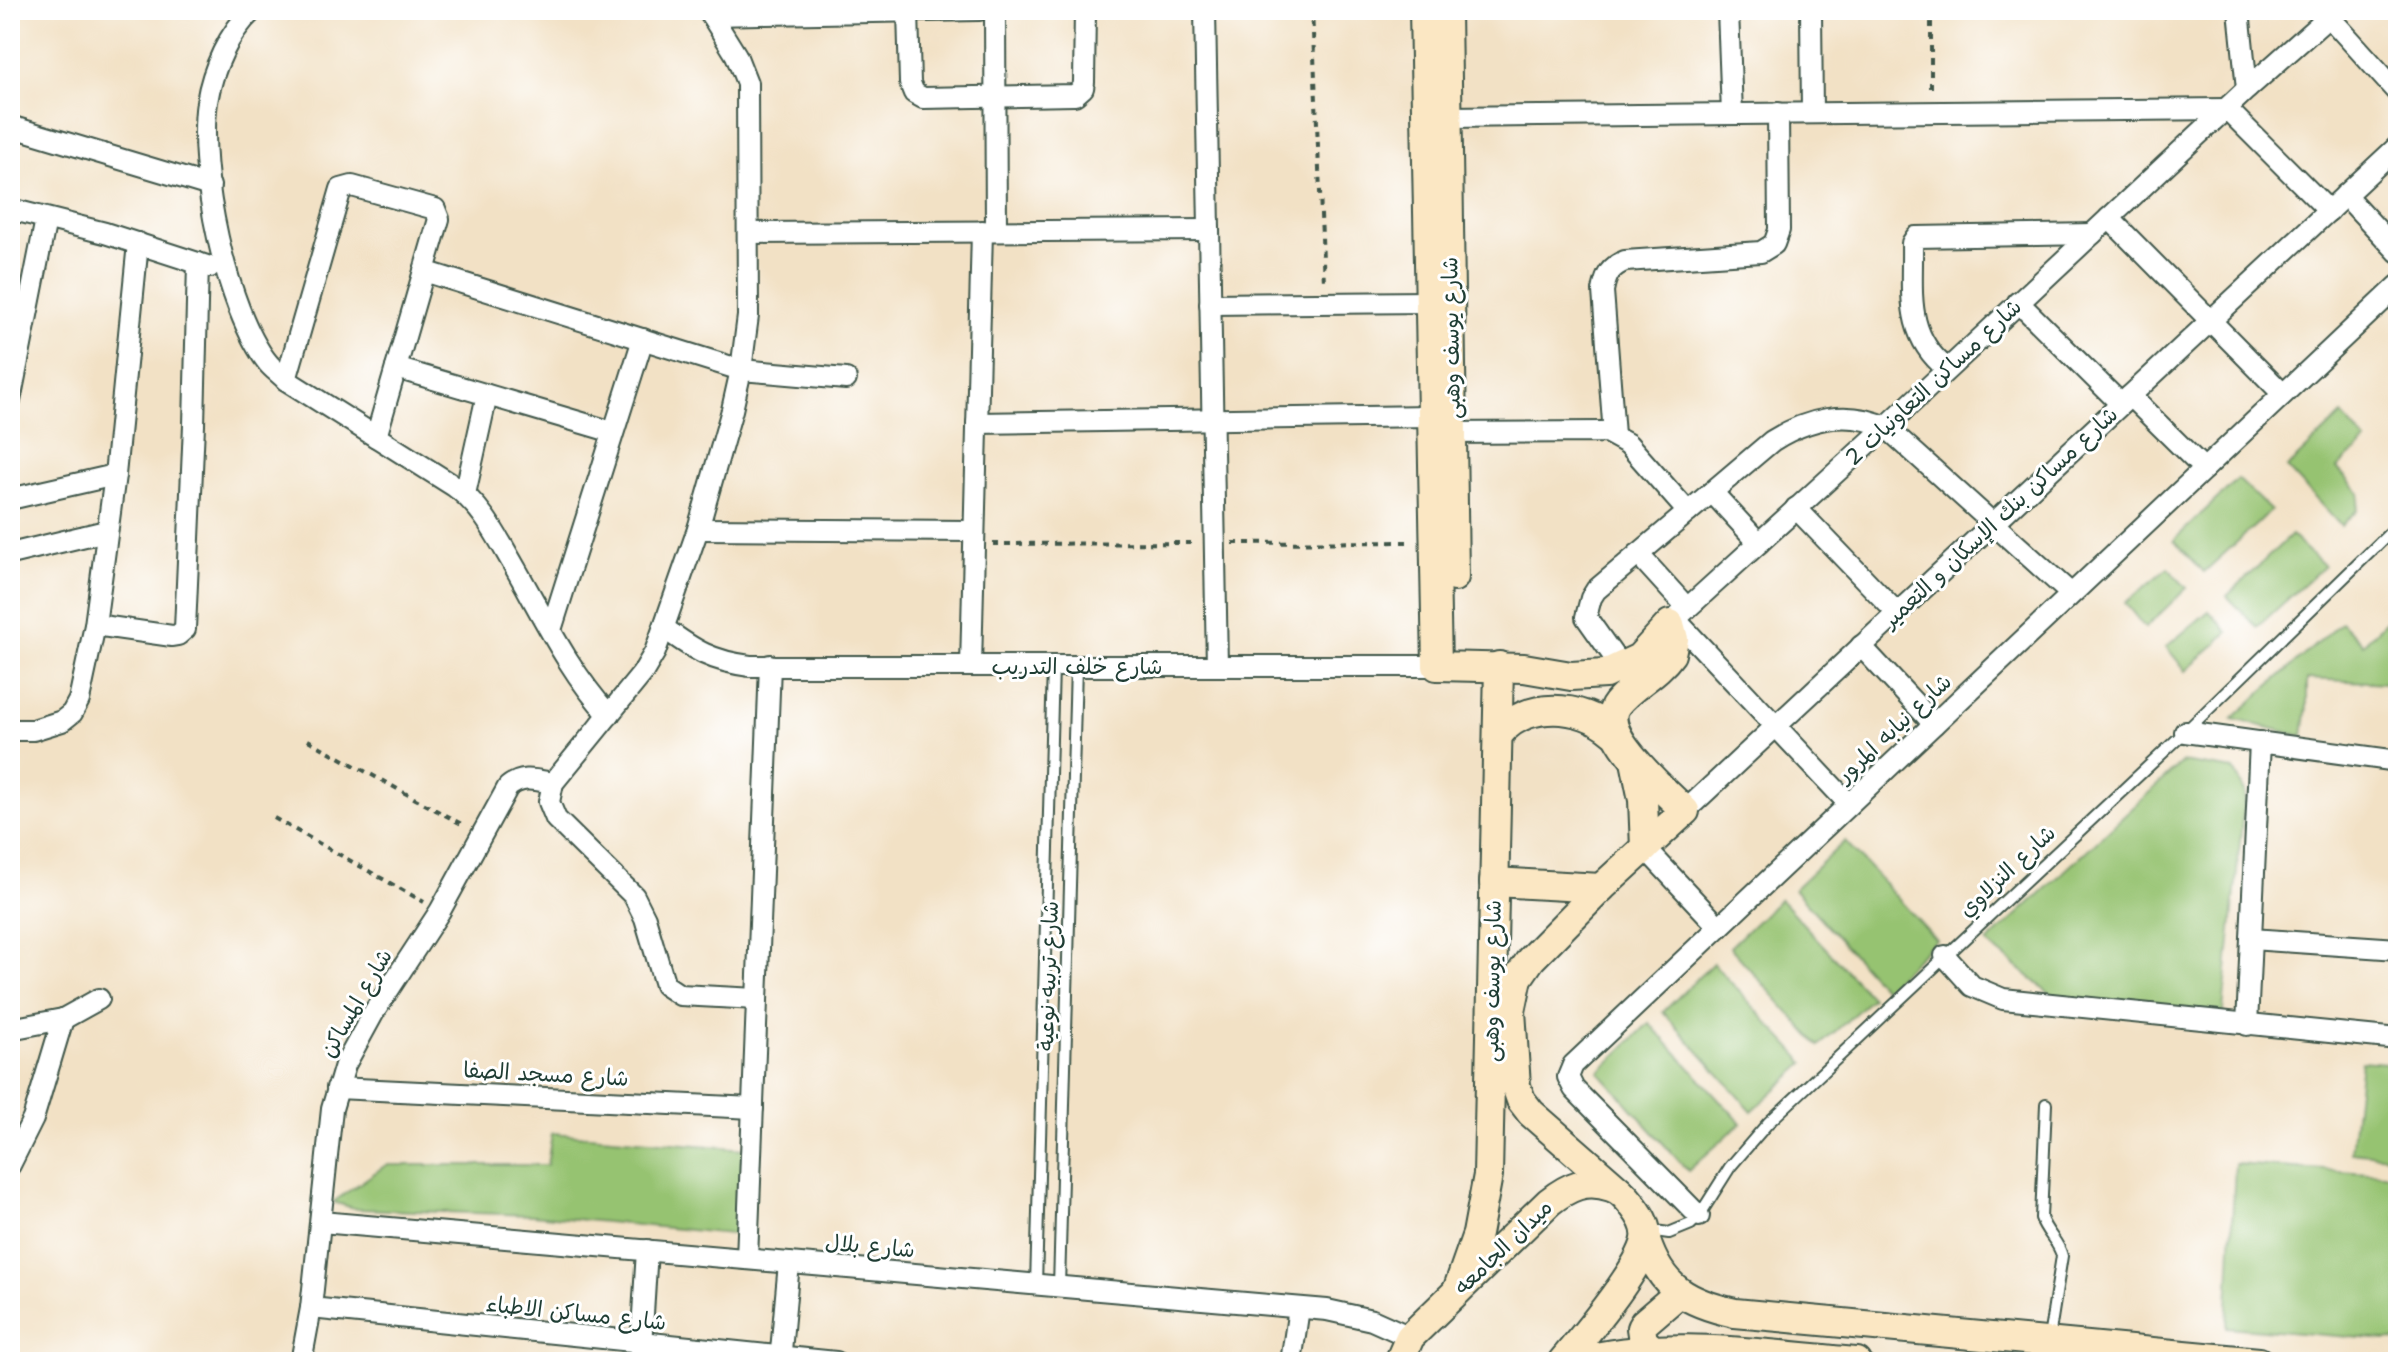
<svg xmlns="http://www.w3.org/2000/svg" width="2408" height="1372" viewBox="0 0 2408 1372" font-family="'Shantell Sans','Playpen Sans Arabic',sans-serif">
	<style>
		.green { fill: #96c371; stroke: #5a8052; stroke-width: 2 }
		.lines { fill: none; stroke-linecap: round; stroke-linejoin: round }
		.lane-casing { stroke: #3f564a; stroke-width: 14 }
		.street-casing { stroke: #3f564a; stroke-width: 24 }
		.secondary-casing { stroke: #3f564a; stroke-width: 32 }
		.path { stroke: #3f564a; stroke-width: 4; stroke-dasharray: 6 6; stroke-linecap: butt }
		.lane { stroke: #fff; stroke-width: 10 }
		.street { stroke: #fff; stroke-width: 20 }
		.secondary { stroke: #fbe7c3; stroke-width: 28 }
		.labels { text-anchor: middle; dominant-baseline: central; stroke-width: 6; stroke-linejoin: round; paint-order: stroke }
		.street-label { font-size: 22px; fill: #1f3d34; stroke: #fff }
	</style>
	<rect width="100%" height="100%" fill="#fff"/>
	<filter id="ink" filterUnits="userSpaceOnUse"><feTurbulence type="fractalNoise" baseFrequency=".0125" numOctaves="2"/><feDisplacementMap in="SourceGraphic" scale="16" xChannelSelector="R" yChannelSelector="G"/><feConvolveMatrix kernelMatrix="1 2 1 2 8 2 1 2 1" color-interpolation-filters="sRGB"/></filter>
	<filter id="wash" filterUnits="userSpaceOnUse"><feTurbulence type="fractalNoise" baseFrequency=".006" numOctaves="4" result="noise"/><feDisplacementMap in="SourceGraphic" scale="32" xChannelSelector="R" yChannelSelector="G"/><feGaussianBlur stdDeviation="1.8" result="paint"/><feColorMatrix in="noise" values="0 0 0 0 0 0 0 0 0 0 0 0 0 0 0 0 0 1.4 0 .05"/><feComposite in="paint" operator="in"/></filter>
	<g filter="url(#wash)">
		<rect width="100%" height="100%" fill="#f2e1c5"/>
		<!-- green -->
		<g class="green">
			<polygon points="2342,415 2366,442 2337,468 2360,493 2357,510 2341,526 2287,468"/>
			<polygon points="2238,479 2271,511 2204,572 2174,540"/>
			<polygon points="2291,535 2324,566 2257,627 2227,596"/>
			<polygon points="2168,568 2187,588 2145,628 2125,603"/>
			<polygon points="2398,609 2398,676 2388,683 2307,679 2307,706 2303,736 2232,719 2341,622 2363,644"/>
			<polygon points="2209,611 2228,632 2186,671 2166,647"/>
			<polygon points="2182,762 2234,770 2245,792 2222,1020 2058,1000 1987,943"/>
			<polygon points="1845,841 1936,940 1884,989 1794,889"/>
			<polygon points="1780,899 1872,998 1819,1046 1730,947"/>
			<polygon points="1713,963 1805,1063 1752,1111 1663,1012"/>
			<polygon points="1649,1023 1741,1123 1688,1171 1599,1072"/>
			<polygon points="2361,1061 2398,1064 2398,1157 2351,1152"/>
			<polygon points="552,1133 745,1149 741,1235 533,1215 357,1209 333,1202 386,1165 547,1165"/>
			<polygon points="2235,1164 2398,1175 2398,1341 2227,1327"/>
		</g>
	</g>
	<g filter="url(#ink)">
		<g class="lines">
			<defs>
				<g id="lane">
					<path d="M2046 1104 2041 1218C2046 1233 2059 1242 2062 1256L2049 1338"/>
					<polyline points="1648,1230 1669,1233 1691,1224 1699,1216 1730,1167 1768,1123 2185,732 2398,525"/>
					<polyline points="1036,1285 1053,666"/>
					<polyline points="1059,1287 1076,666"/>
				</g>
				<g id="street">
					<path d="M253 10C229 32 212 70 207 102 197 169 226 310 268 363 273 369 280 374 286 380L454 486C482 506 496 535 513 564 543 616 568 670 609 715"/>
					<polyline points="708,10 736,55 747,83 748,316 741,370 732,410 698,529 655,652 642,674 553,783 549,802 556,819 634,896 645,918 665,985 680,995 757,999"/>
					<polyline points="995,10 996,231"/>
					<polyline points="1205,10 1217,666"/>
					<polyline points="1728,10 1732,114"/>
					<polyline points="1811,10 1812,113"/>
					<polyline points="2239,10 2247,89"/>
					<polyline points="2323,10 2398,93"/>
					<polyline points="908,11 910,83 914,93 923,98 1075,95 1083,88 1084,82 1085,10"/>
					<polyline points="711,15 979,10"/>
					<polyline points="1449,117 2227,109 2329,211"/>
					<polyline points="10,126 210,186"/>
					<polyline points="2345,195 2398,252"/>
					<polyline points="10,209 105,233 210,267"/>
					<polyline points="2109,218 2282,393"/>
					<polyline points="748,233 1209,230"/>
					<polyline points="424,271 741,370 846,379"/>
					<polyline points="2018,302 2121,404"/>
					<polyline points="1210,304 1429,302"/>
					<polyline points="396,368 613,432"/>
					<path d="M1946 368C1904 334 1913 292 1912 243L1916 237 2092 234"/>
					<polyline points="286,380 341,189 352,186 435,209 439,219 376,437"/>
					<polyline points="2130,396 2204,469"/>
					<polyline points="10,401 46,219"/>
					<polyline points="977,423 1431,416"/>
					<polyline points="1439,433 1606,432 1628,444 1688,512"/>
					<path d="M1614 435 1603 291C1606 275 1610 267 1625 261L1761 252 1774 244 1779 230 1778 113"/>
					<polyline points="1712,492 1759,543"/>
					<polyline points="465,494 487,395"/>
					<polyline points="10,499 115,475"/>
					<polyline points="1796,508 1897,613"/>
					<polyline points="698,529 974,531"/>
					<polyline points="10,554 106,531"/>
					<polyline points="1638,554 1687,608"/>
					<polyline points="1675,619 1849,804"/>
					<polyline points="1670,624 1886,427 2247,89 2336,10"/>
					<polyline points="95,625 172,636 178,635 185,629 194,425 198,263"/>
					<path d="M664 628C695 651 712 661 750 666H1437"/>
					<polyline points="551,630 643,339"/>
					<polyline points="1861,646 1934,724"/>
					<polyline points="971,666 982,231"/>
					<path d="M1622 668 1586 617 1591 598 1596 590 1772 441C1807 419 1847 409 1886 427L2071 594"/>
					<polyline points="10,730 33,730 62,721 72,713 79,700 95,625 115,475 138,243"/>
					<polyline points="2185,732 2398,761"/>
					<polyline points="1685,811 2398,146"/>
					<polyline points="1645,848 1719,927"/>
					<polyline points="2251,939 2398,949"/>
					<polyline points="1945,956 1972,986 2003,999 2398,1039"/>
					<polyline points="2247,1025 2260,742"/>
					<polyline points="10,1029 63,1019 99,999"/>
					<polyline points="337,1088 753,1108"/>
					<polyline points="10,1165 33,1119 63,1019"/>
					<polyline points="1699,1216 1574,1089 1568,1077 1573,1065 2398,286"/>
					<polyline points="321,1222 1327,1310 1372,1320 1410,1337"/>
					<polyline points="747,1259 770,665"/>
					<polyline points="311,1308 836,1362"/>
					<path d="M301 1362 311 1308 332 1109 345 1065 374 1012 440 911 508 787C523 775 536 780 553 783"/>
					<polyline points="640,1362 647,1250"/>
					<polyline points="780,1362 789,1263"/>
					<polyline points="1291,1362 1299,1308"/>
				</g>
				<g id="secondary">
					<path d="M1424 10 1437 666 1524 668 1571 676 1605 674 1639 658 1670 624 1674 639 1671 654C1657 674 1632 685 1617 704 1594 732 1667 792 1685 811L1601 888 1531 959 1518 978 1511 1011 1516 1086 1521 1100 1531 1113 1620 1191"/>
					<polyline points="1446,10 1454,577"/>
					<path d="M1498 735C1526 700 1581 704 1613 731"/>
					<polyline points="1635,761 1643,800 1645,848"/>
					<polyline points="1494,882 1601,888"/>
					<path d="M1646 1241C1661 1288 1688 1303 1735 1313L2259 1362"/>
					<polyline points="1457,1291 1477,1234 1488,1175 1499,666"/>
					<polyline points="1652,1349 1643,1341 1641,1328 1644,1323 1679,1293"/>
					<path d="M1399 1362 1410 1337 1549 1202C1568 1187 1586 1178 1611 1187 1621 1190 1627 1198 1634 1207 1641 1216 1648 1228 1646 1240 1640 1270 1583 1337 1562 1362"/>
					<path d="M1575 1362C1663 1337 1767 1355 1857 1362"/>
				</g>
			</defs>
			<!-- lane casing -->
			<use href="#lane" class="lane-casing"/>
			<!-- street casing -->
			<use href="#street" class="street-casing"/>
			<!-- secondary casing -->
			<use href="#secondary" class="secondary-casing"/>
			<!-- path -->
			<g class="path">
				<polyline points="1312,10 1324,283"/>
				<polyline points="1931,10 1931,93"/>
				<polyline points="1233,543 1412,542"/>
				<polyline points="993,544 1196,543"/>
				<polyline points="308,740 465,826"/>
				<polyline points="274,818 424,902"/>
			</g>
			<!-- lane -->
			<use href="#lane" class="lane"/>
			<!-- street -->
			<use href="#street" class="street"/>
			<!-- secondary -->
			<use href="#secondary" class="secondary"/>
		</g>
	</g>
	<g class="labels">
		<!-- street labels -->
		<g class="street-label">
			<text transform="translate(1451 338) rotate(-91)">شارع يوسف وهبى</text>
			<text transform="translate(1933 382) rotate(-43)">شارع مساكن التعاونيات 2</text>
			<text transform="translate(2000 517) rotate(-43)">شارع مساكن بنك الإسكان و التعمير</text>
			<text x="1077" y="666">شارع خلف التدريب</text>
			<text transform="translate(1894 728) rotate(-43)">شارع نيابه المرور</text>
			<text transform="translate(2007 871) rotate(-43)">شارع النزلاوي</text>
			<text transform="translate(1048 976) rotate(-88)">شارع تربيه نوعية</text>
			<text transform="translate(1492 981) rotate(-89)">شارع يوسف وهبى</text>
			<text transform="translate(356 1003) rotate(-60)">شارع المساكن</text>
			<text transform="translate(546 1074) rotate(3)">شارع مسجد الصفا</text>
			<text transform="translate(870 1246) rotate(5)">شارع بلال</text>
			<text transform="translate(1503 1247) rotate(-44)">ميدان الجامعه</text>
			<text transform="translate(576 1313) rotate(6)">شارع مساكن الاطباء</text>
		</g>
	</g>
	<!-- margin -->
	<rect width="2408" height="1372" fill="none" stroke="#fff" stroke-width="40"/>
</svg>
